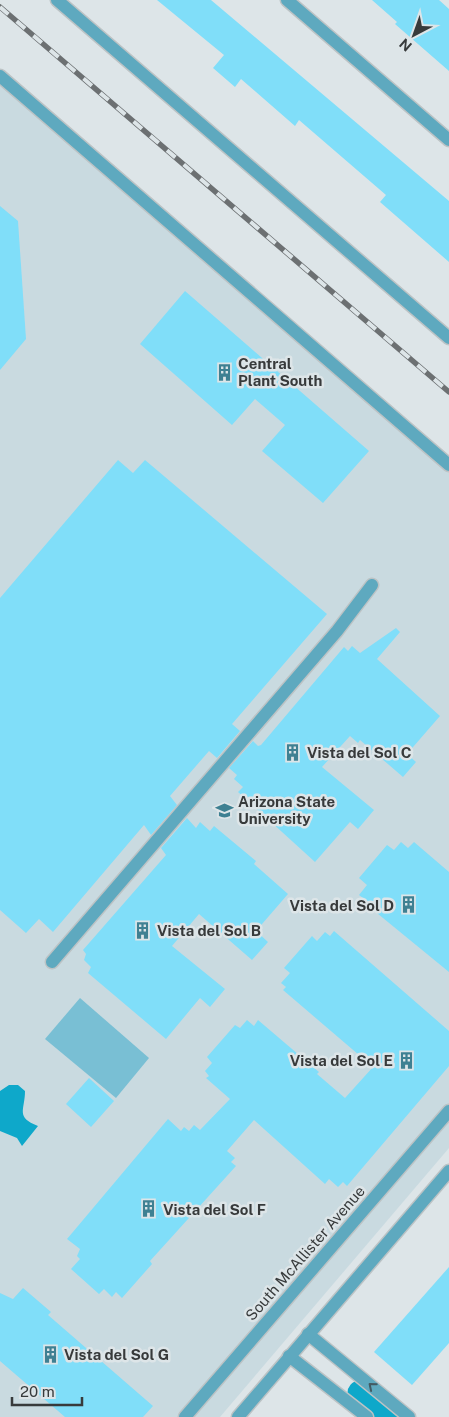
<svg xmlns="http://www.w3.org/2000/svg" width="449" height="1417" viewBox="0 0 449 1417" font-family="'Public Sans',sans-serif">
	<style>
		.built { fill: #c9dae0 }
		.green { fill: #79bfd4 }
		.water { fill: #0ea8ca }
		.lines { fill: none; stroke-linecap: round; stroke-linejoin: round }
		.canal { stroke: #0ea8ca; stroke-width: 25 }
		.building { fill: #80def9 }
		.lane-casing { stroke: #bcc3c5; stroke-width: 15 }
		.street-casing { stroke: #bcc3c5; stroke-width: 15 }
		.lane { stroke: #5ea9bf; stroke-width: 12 }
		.street { stroke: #5ea9bf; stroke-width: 12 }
		.rail-casing { stroke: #6c7072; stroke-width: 5.5 }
		.rail { stroke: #dde5e8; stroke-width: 4; stroke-dasharray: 11; stroke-linecap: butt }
		.oneway { stroke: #435b63 }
		.labels { text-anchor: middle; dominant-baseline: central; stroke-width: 5; stroke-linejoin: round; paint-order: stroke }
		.poi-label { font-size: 15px; font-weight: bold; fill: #373a3b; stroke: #dde5e8; text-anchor: start }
		.street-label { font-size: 15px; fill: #373a3b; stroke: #dde5e8 }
	</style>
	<rect width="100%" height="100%" fill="#dde5e8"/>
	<!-- built -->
	<polygon class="built" points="0,84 449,472 449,1148 220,1417 0,1417"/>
	<!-- green -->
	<polygon class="green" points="80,998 149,1058 116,1098 45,1039"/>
	<!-- water -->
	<path class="water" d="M9 1085H18L25 1091C25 1110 15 1117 38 1126L22 1146 17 1138 0 1131V1091Z"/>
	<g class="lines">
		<!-- canal -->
		<polyline class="canal" points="360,1393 388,1417"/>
	</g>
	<!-- building -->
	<g class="building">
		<polygon points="157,0 211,0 449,201 449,262 380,202 386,195 299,120 295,126 241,79 235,87 213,68 224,55"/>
		<polygon points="372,0 439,0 449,9 449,71 395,24 397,22"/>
		<polygon points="0,206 18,221 26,339 0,370"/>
		<polygon points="185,291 369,451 323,503 262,451 285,425 255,399 232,425 140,344"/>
		<polygon points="118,460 133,473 145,460 327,614 232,724 240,731 217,758 209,751 170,796 177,805 151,835 144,825 53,932 39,919 26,933 0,910 0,598"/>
		<polygon points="396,628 400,632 377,659 440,716 407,754 416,762 403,777 360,740 358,743 350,736 322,767 374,810 358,829 350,822 315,862 238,792 243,787 234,779 237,775 229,768 253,741 258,746 261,745 344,647 348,651 352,646 360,653"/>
		<polygon points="187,818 196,828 200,822 210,831 214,826 256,861 254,864 288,894 256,931 268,942 252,960 199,914 172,946 225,989 210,1007 200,998 166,1039 88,973 91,967 84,960 86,954 83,950 166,855 161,848"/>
		<polygon points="401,842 408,848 414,842 449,872 449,972 361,900 363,898 359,895 367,885 359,878 387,845 394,850"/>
		<polygon points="334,931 449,1031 449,1066 347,1186 343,1182 338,1187 329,1179 325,1184 254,1120 227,1151 235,1158 231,1162 236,1166 150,1261 152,1264 122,1298 116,1292 112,1297 104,1289 99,1294 71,1269 80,1259 77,1256 80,1249 67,1239 168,1119 181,1131 184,1127 189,1131 194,1125 200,1130 230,1099 206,1078 209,1076 205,1071 212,1063 207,1057 235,1025 240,1028 247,1020 254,1026 258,1020 319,1072 317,1074 345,1098 373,1067 283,990 286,987 281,983 290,973 284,968 312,936 317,941 325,932 330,936"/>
		<polygon points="89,1078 114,1101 91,1127 66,1104"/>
		<polygon points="449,1267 449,1343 412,1385 374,1352"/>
		<polygon points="23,1288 51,1312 48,1315 153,1406 143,1417 65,1417 0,1361 0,1293 13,1299"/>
	</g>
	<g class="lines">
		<defs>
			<g id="lane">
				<polyline points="57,0 449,338"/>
				<polyline points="0,76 449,465"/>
				<polyline points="52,962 337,631 372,585"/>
				<polyline points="308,1334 409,1417"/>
				<polyline points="289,1356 367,1417"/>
			</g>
			<g id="street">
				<polyline points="287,0 449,140"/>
				<polyline points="185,1417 449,1111"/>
				<polyline points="238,1417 449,1171"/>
			</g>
		</defs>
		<!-- lane casing -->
		<use href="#lane" class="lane-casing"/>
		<!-- street casing -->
		<use href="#street" class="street-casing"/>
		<!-- lane -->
		<use href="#lane" class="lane"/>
		<!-- street -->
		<use href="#street" class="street"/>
		<defs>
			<polyline id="rail" points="0,7 449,392"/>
		</defs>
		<!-- rail casing -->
		<use href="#rail" class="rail-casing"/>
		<!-- rail -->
		<use href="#rail" class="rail"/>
	</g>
	<!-- one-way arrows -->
	<defs><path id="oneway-chevron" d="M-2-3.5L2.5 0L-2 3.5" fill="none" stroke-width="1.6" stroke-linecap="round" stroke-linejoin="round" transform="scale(1.25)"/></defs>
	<use class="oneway" href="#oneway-chevron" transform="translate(372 1386) rotate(-140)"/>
	<!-- icons -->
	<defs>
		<symbol id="building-bare" viewBox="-9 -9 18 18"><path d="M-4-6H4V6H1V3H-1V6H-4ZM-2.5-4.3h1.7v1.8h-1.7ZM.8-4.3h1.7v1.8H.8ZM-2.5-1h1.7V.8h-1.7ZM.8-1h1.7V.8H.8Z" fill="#3e8092" stroke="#dde5e8" stroke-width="2.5" paint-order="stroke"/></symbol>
		<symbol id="university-bare" viewBox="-9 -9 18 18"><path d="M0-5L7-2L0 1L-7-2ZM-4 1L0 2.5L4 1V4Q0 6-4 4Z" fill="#3e8092" stroke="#dde5e8" stroke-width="2.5" paint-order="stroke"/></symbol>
	</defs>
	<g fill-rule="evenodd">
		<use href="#building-bare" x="212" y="360" width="25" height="25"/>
		<use href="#building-bare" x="280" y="740" width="25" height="25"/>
		<use href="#university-bare" x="212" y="798" width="25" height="25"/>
		<use href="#building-bare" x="396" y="892" width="25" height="25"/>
		<use href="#building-bare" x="130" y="918" width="25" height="25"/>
		<use href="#building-bare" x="394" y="1048" width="25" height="25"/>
		<use href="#building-bare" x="136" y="1196" width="25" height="25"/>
		<use href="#building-bare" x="38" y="1342" width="25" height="25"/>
	</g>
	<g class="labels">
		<!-- poi labels -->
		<g class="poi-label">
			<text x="238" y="363">Central<tspan x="238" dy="17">Plant South</tspan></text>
			<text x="307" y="752">Vista del Sol C</text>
			<text x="238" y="801">Arizona State<tspan x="238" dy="17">University</tspan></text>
			<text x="394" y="905" text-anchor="end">Vista del Sol D</text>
			<text x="157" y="930">Vista del Sol B</text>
			<text x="393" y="1060" text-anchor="end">Vista del Sol E</text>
			<text x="163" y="1209">Vista del Sol F</text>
			<text x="64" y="1354">Vista del Sol G</text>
		</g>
		<!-- street labels -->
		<g class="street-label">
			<text transform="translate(305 1253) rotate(-49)">South McAllister Avenue</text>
		</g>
	</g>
	<!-- north arrow -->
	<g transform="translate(414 35) rotate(221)" stroke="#dde5e8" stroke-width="4" paint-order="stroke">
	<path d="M0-4L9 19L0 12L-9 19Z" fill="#373a3b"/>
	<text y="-8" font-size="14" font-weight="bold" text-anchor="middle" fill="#373a3b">N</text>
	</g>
	<!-- scale -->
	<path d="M12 1397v8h70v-8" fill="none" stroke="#373a3b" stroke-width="2.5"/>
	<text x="20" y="1397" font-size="15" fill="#373a3b" stroke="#dde5e8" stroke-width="4" paint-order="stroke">20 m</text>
</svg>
